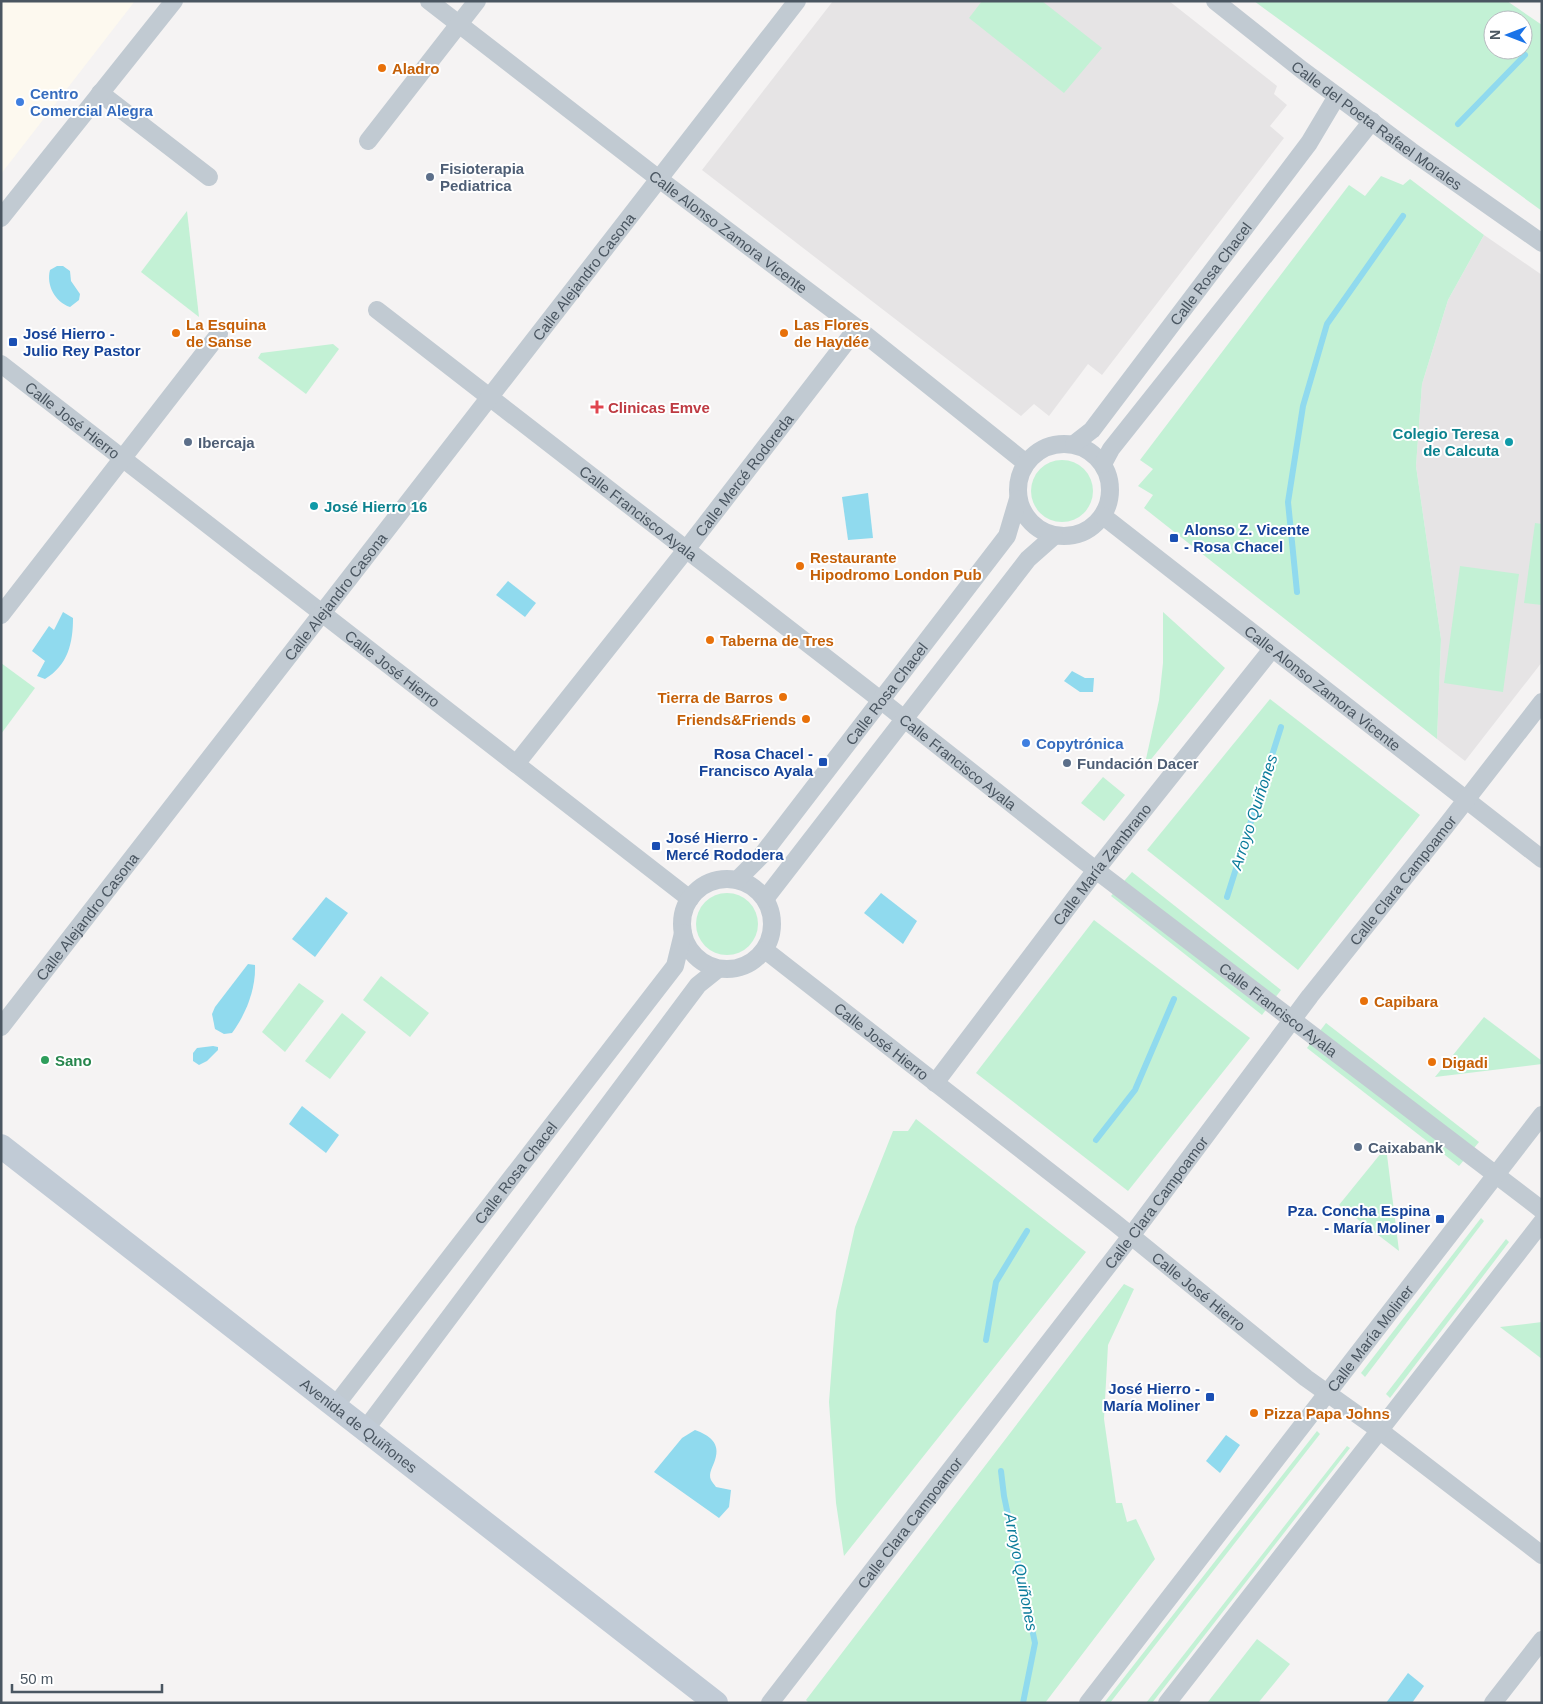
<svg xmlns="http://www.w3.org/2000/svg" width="1543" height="1704" viewBox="0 0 1543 1704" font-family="Arial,sans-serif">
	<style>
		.commercial { fill: #fdf9ef }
		.education { fill: #e6e4e5 }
		.green { fill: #c3f1d5; fill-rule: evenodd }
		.water { fill: #90daee }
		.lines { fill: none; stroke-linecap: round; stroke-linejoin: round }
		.stream { stroke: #90daee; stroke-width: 6 }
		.street { stroke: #c1cad2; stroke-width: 18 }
		.secondary { stroke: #c1cbd6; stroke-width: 24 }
		.food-dot { fill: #e8710a; stroke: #fff; stroke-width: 2 }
		.shop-dot { fill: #3f7fe0; stroke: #fff; stroke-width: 2 }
		.service-dot { fill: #5c6f8a; stroke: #fff; stroke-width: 2 }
		.transit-dot { fill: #1a4fb4; stroke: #fff; stroke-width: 2 }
		.health-dot { fill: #e0444e; stroke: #fff; stroke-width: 2 }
		.culture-dot { fill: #0f9aa8; stroke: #fff; stroke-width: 2 }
		.leisure-dot { fill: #2e9e5b; stroke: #fff; stroke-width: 2 }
		.labels { text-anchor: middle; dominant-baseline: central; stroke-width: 4; stroke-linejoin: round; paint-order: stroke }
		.food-label { font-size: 15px; font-weight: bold; fill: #c56008; stroke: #fff; text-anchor: start }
		.shop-label { font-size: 15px; font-weight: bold; fill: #366cbe; stroke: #fff; text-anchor: start }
		.street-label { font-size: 15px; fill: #4a5661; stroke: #fff }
		.service-label { font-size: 15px; font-weight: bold; fill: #4e5e75; stroke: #fff; text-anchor: start }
		.transit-label { font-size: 15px; font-weight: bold; fill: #164399; stroke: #fff; text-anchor: start }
		.health-label { font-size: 15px; font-weight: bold; fill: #be3a42; stroke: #fff; text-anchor: start }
		.culture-label { font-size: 15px; font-weight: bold; fill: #0d838f; stroke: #fff; text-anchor: end }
		.leisure-label { font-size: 15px; font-weight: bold; fill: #27864d; stroke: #fff; text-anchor: start }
		.water-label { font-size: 16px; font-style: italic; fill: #0c7c9b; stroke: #fff }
	</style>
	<rect width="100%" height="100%" fill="#f5f3f3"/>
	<!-- commercial -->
	<polygon class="commercial" points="1,1 135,1 1,174"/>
	<!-- education -->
	<g class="education">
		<polygon points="833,1 1169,1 1277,86 1274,94 1287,105 1270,126 1284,138 1102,375 1088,364 1049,416 1034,404 1021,416 702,170"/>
		<polygon points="1484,235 1542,275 1542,662 1465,761 1437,739 1441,639 1416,466 1422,384 1448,300"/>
	</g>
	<!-- green -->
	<g class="green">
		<polygon points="982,1 1042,1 1102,48 1064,93 969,18"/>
		<path d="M1254 1H1507L1542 25V211ZM1493 20H1523V50H1493Z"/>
		<polygon points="1381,176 1403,185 1410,179 1484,235 1448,300 1422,384 1416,466 1441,639 1437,739 1144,508 1153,495 1138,486 1153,469 1140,460 1349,185 1365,196"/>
		<polygon points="187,211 199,317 141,272"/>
		<polygon points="333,344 339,349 306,394 258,358 261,353"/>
		<circle cx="1062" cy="491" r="31"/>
		<polygon points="1535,523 1542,524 1542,605 1524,603"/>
		<polygon points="1460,566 1519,574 1503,692 1444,683"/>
		<polygon points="1163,612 1225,668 1144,768 1159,700 1163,663"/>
		<polygon points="1,663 35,688 1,734"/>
		<polygon points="1270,699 1420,815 1298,970 1147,850"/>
		<polygon points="1103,777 1125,795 1104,821 1081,803"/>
		<polygon points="1132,872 1281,990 1262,1015 1111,896"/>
		<circle cx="727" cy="924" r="31"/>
		<polygon points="1094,920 1250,1038 1128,1191 976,1073"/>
		<polygon points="381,976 429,1013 410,1037 363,1000"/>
		<polygon points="299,983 324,1001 285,1052 262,1032"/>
		<polygon points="342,1013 366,1032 330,1079 305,1061"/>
		<polygon points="1484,1017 1542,1061 1542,1064 1435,1077"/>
		<polygon points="1326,1023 1479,1142 1459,1166 1307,1048"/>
		<polygon points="916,1119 1086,1252 844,1556 836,1503 829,1402 836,1311 855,1227 893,1131 908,1131"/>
		<polygon points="1386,1147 1399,1251 1339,1205"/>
		<polygon points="1481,1218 1484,1221 1365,1377 1361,1373"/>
		<polygon points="1506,1239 1509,1242 1390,1398 1386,1394"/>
		<polygon points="1124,1284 1134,1289 1108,1345 1104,1419 1116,1503 1122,1503 1127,1522 1136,1519 1155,1559 1045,1703 809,1703 806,1700"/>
		<polygon points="1542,1322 1542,1359 1500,1327"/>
		<polygon points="1317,1431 1320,1434 1110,1703 1104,1703"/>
		<polygon points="1347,1446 1350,1448 1152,1703 1146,1703"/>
		<polygon points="1257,1639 1290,1664 1258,1703 1207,1703"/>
	</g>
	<!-- water -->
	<g class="water">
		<path d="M57 266H63L70 271 71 281 80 294 79 300 70 307C55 302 46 285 50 270Z"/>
		<polygon points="868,493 873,538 848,540 842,497"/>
		<polygon points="508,581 536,603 525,617 496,595"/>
		<path d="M63 612 73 618C73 643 68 665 45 679L37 676 45 661 32 651 49 626 54 630Z"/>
		<polygon points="1072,671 1085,678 1094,678 1093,692 1080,692 1064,681"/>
		<polygon points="881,893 917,921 903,944 864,913"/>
		<polygon points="326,897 348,913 315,957 292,939"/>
		<path d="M248 964 255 965C256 989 246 1014 232 1033L224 1034 215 1029 212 1014 215 1007Z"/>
		<polygon points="213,1046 218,1047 218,1050 207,1061 199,1065 193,1061 193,1053 197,1048"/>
		<polygon points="302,1106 339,1135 326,1153 289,1124"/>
		<path d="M695 1430C709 1435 721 1443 715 1460 713 1467 708 1473 711 1480 712 1482 714 1484 716 1487L731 1490 729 1507 719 1518 654 1472 682 1438Z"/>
		<polygon points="1226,1435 1240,1445 1220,1473 1206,1461"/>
		<polygon points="1408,1673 1424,1686 1412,1703 1386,1703"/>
	</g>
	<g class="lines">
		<!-- stream -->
		<g class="stream">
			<polyline points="1458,124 1525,55"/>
			<polyline points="1297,592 1288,502 1303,406 1327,324 1403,216"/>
			<polyline points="1227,897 1281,727"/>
			<polyline points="1096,1140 1135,1090 1174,999"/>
			<polyline points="986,1340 996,1282 1027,1231"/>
			<polyline points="1001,1471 1004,1496 1035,1643 1023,1703"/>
		</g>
		<!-- street -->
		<g class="street">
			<path id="s1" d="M429 1 659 179 857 328 1026 463"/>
			<path id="s2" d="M1215 1 1302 70 1411 151 1542 243"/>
			<polyline points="100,93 209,177"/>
			<polyline points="368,141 477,1"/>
			<polyline points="1,218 174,1"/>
			<path id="s3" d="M377 310 869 691 1084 861 1542 1210"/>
			<path id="s4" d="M1 364 690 899"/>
			<circle cx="1064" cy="490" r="46"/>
			<path id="s5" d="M1074 444 1092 430 1309 143 1337 96"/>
			<polyline points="1103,464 1111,449 1372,121"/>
			<path id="s6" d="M1103 516 1542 859"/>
			<polyline points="1,615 219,334"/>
			<path id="s7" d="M516 764 685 551 857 328"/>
			<circle cx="727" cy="924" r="45"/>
			<path id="s8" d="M737 880 762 855 1007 536 1018 499"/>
			<polyline points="765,899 1028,559 1054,536"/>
			<path id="s9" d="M765 950 1114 1222 1306 1378 1379 1430 1542 1555"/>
			<path id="s10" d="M1 1027 797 1"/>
			<path id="s11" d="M935 1083 1096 870 1272 649"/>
			<path id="s12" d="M335 1406 675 966 683 933"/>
			<polyline points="365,1430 698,985 718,969"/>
			<path id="s13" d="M770 1703 1131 1236 1310 996 1445 827 1542 702"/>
			<path id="s14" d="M1088 1703 1542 1115"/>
			<polyline points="1167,1703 1542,1222"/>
			<polyline points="1493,1703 1542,1640"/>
		</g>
		<!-- secondary -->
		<path class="secondary" id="s15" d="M1 1146 716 1703"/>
	</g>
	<!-- markers -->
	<g class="food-dot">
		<circle cx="382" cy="68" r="5"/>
		<circle cx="176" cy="333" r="5"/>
		<circle cx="784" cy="333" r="5"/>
		<circle cx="800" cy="566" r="5"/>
		<circle cx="710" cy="640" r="5"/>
		<circle cx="783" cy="697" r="5"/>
		<circle cx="806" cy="719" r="5"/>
		<circle cx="1364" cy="1001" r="5"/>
		<circle cx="1432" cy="1062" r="5"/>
		<circle cx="1254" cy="1413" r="5"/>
	</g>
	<g class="shop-dot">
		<circle cx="20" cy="102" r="5"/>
		<circle cx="1026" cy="743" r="5"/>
	</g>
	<g class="service-dot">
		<circle cx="430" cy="177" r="5"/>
		<circle cx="188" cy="442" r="5"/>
		<circle cx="1067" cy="763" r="5"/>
		<circle cx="1358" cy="1147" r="5"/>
	</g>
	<g class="transit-dot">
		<rect x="8" y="337" width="10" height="10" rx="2.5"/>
		<rect x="1169" y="533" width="10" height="10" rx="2.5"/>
		<rect x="818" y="757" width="10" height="10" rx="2.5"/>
		<rect x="651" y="841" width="10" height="10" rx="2.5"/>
		<rect x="1435" y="1214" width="10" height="10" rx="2.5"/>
		<rect x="1205" y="1392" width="10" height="10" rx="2.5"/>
	</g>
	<path class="health-dot" d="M594.5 399.5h5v5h5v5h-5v5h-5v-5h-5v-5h5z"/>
	<g class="culture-dot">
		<circle cx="1509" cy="442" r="5"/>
		<circle cx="314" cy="506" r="5"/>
	</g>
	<circle class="leisure-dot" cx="45" cy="1060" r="5"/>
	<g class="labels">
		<!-- food labels -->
		<g class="food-label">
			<text x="392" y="68">Aladro</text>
			<text x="186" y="324">La Esquina<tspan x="186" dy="17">de Sanse</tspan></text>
			<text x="794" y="324">Las Flores<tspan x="794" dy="17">de Haydée</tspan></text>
			<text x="810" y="557">Restaurante<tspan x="810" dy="17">Hipodromo London Pub</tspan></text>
			<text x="720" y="640">Taberna de Tres</text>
			<text x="773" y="697" text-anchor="end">Tierra de Barros</text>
			<text x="796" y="719" text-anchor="end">Friends&amp;Friends</text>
			<text x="1374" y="1001">Capibara</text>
			<text x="1442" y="1062">Digadi</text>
			<text x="1264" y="1413">Pizza Papa Johns</text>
		</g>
		<!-- shop labels -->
		<g class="shop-label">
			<text x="30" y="93">Centro<tspan x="30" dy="17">Comercial Alegra</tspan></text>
			<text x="1036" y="743">Copytrónica</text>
		</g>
		<!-- street labels -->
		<g class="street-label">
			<text stroke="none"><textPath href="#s2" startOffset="204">Calle del Poeta Rafael Morales</textPath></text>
			<text stroke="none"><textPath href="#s1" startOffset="378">Calle Alonso Zamora Vicente</textPath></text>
			<text stroke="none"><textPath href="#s5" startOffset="219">Calle Rosa Chacel</textPath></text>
			<text stroke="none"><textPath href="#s10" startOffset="950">Calle Alejandro Casona</textPath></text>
			<text stroke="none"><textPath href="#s4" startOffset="91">Calle José Hierro</textPath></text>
			<text stroke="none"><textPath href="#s7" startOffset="368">Calle Mercé Rodoreda</textPath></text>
			<text stroke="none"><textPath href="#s3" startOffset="331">Calle Francisco Ayala</textPath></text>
			<text stroke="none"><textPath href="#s10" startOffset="545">Calle Alejandro Casona</textPath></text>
			<text stroke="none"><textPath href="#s4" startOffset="496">Calle José Hierro</textPath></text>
			<text stroke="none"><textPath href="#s6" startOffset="279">Calle Alonso Zamora Vicente</textPath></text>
			<text stroke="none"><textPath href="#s8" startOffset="239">Calle Rosa Chacel</textPath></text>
			<text stroke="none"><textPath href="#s3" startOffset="736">Calle Francisco Ayala</textPath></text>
			<text stroke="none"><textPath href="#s11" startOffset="275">Calle María Zambrano</textPath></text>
			<text stroke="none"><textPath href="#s13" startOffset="1038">Calle Clara Campoamor</textPath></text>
			<text stroke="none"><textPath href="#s10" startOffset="140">Calle Alejandro Casona</textPath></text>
			<text stroke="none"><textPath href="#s3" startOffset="1141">Calle Francisco Ayala</textPath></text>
			<text stroke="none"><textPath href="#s9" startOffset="148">Calle José Hierro</textPath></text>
			<text stroke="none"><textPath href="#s12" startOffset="295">Calle Rosa Chacel</textPath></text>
			<text stroke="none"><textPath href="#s13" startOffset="632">Calle Clara Campoamor</textPath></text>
			<text stroke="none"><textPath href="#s9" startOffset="552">Calle José Hierro</textPath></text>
			<text stroke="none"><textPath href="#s14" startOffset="461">Calle María Moliner</textPath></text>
			<text stroke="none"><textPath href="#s15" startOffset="454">Avenida de Quiñones</textPath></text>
			<text stroke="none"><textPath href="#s13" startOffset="228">Calle Clara Campoamor</textPath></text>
		</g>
		<!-- service labels -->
		<g class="service-label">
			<text x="440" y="168">Fisioterapia<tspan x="440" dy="17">Pediatrica</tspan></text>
			<text x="198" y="442">Ibercaja</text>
			<text x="1077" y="763">Fundación Dacer</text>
			<text x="1368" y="1147">Caixabank</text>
		</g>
		<!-- transit labels -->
		<g class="transit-label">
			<text x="23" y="333">José Hierro -<tspan x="23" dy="17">Julio Rey Pastor</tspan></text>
			<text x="1184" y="529">Alonso Z. Vicente<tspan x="1184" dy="17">- Rosa Chacel</tspan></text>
			<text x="813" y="753" text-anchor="end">Rosa Chacel -<tspan x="813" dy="17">Francisco Ayala</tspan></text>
			<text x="666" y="837">José Hierro -<tspan x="666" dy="17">Mercé Rododera</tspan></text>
			<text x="1430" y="1210" text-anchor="end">Pza. Concha Espina<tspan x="1430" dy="17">- María Moliner</tspan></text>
			<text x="1200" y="1388" text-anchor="end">José Hierro -<tspan x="1200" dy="17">María Moliner</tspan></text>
		</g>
		<!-- health labels -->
		<g class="health-label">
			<text x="608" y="407">Clinicas Emve</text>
		</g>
		<!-- culture labels -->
		<g class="culture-label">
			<text x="1499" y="433">Colegio Teresa<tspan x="1499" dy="17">de Calcuta</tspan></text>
			<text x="324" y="506" text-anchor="start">José Hierro 16</text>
		</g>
		<!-- leisure labels -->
		<g class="leisure-label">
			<text x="55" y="1060">Sano</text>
		</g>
		<!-- water labels -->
		<g class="water-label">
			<text transform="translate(1254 812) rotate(-72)">Arroyo Quiñones</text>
			<text transform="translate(1021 1572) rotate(79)">Arroyo Quiñones</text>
		</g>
	</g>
	<!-- border -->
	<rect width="1543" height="1704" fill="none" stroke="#4a5661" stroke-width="5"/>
	<!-- north arrow -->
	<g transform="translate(1508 35) rotate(270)"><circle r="24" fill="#ffffff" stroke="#b7bbc0"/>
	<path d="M0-4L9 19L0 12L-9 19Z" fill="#1a73e8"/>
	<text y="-8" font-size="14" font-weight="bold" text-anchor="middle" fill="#4a5661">N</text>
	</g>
	<!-- scale -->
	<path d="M12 1684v8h150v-8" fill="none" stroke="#4a5661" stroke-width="2.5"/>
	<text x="20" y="1684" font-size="15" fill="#4a5661" stroke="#ffffff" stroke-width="4" paint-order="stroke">50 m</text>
</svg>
